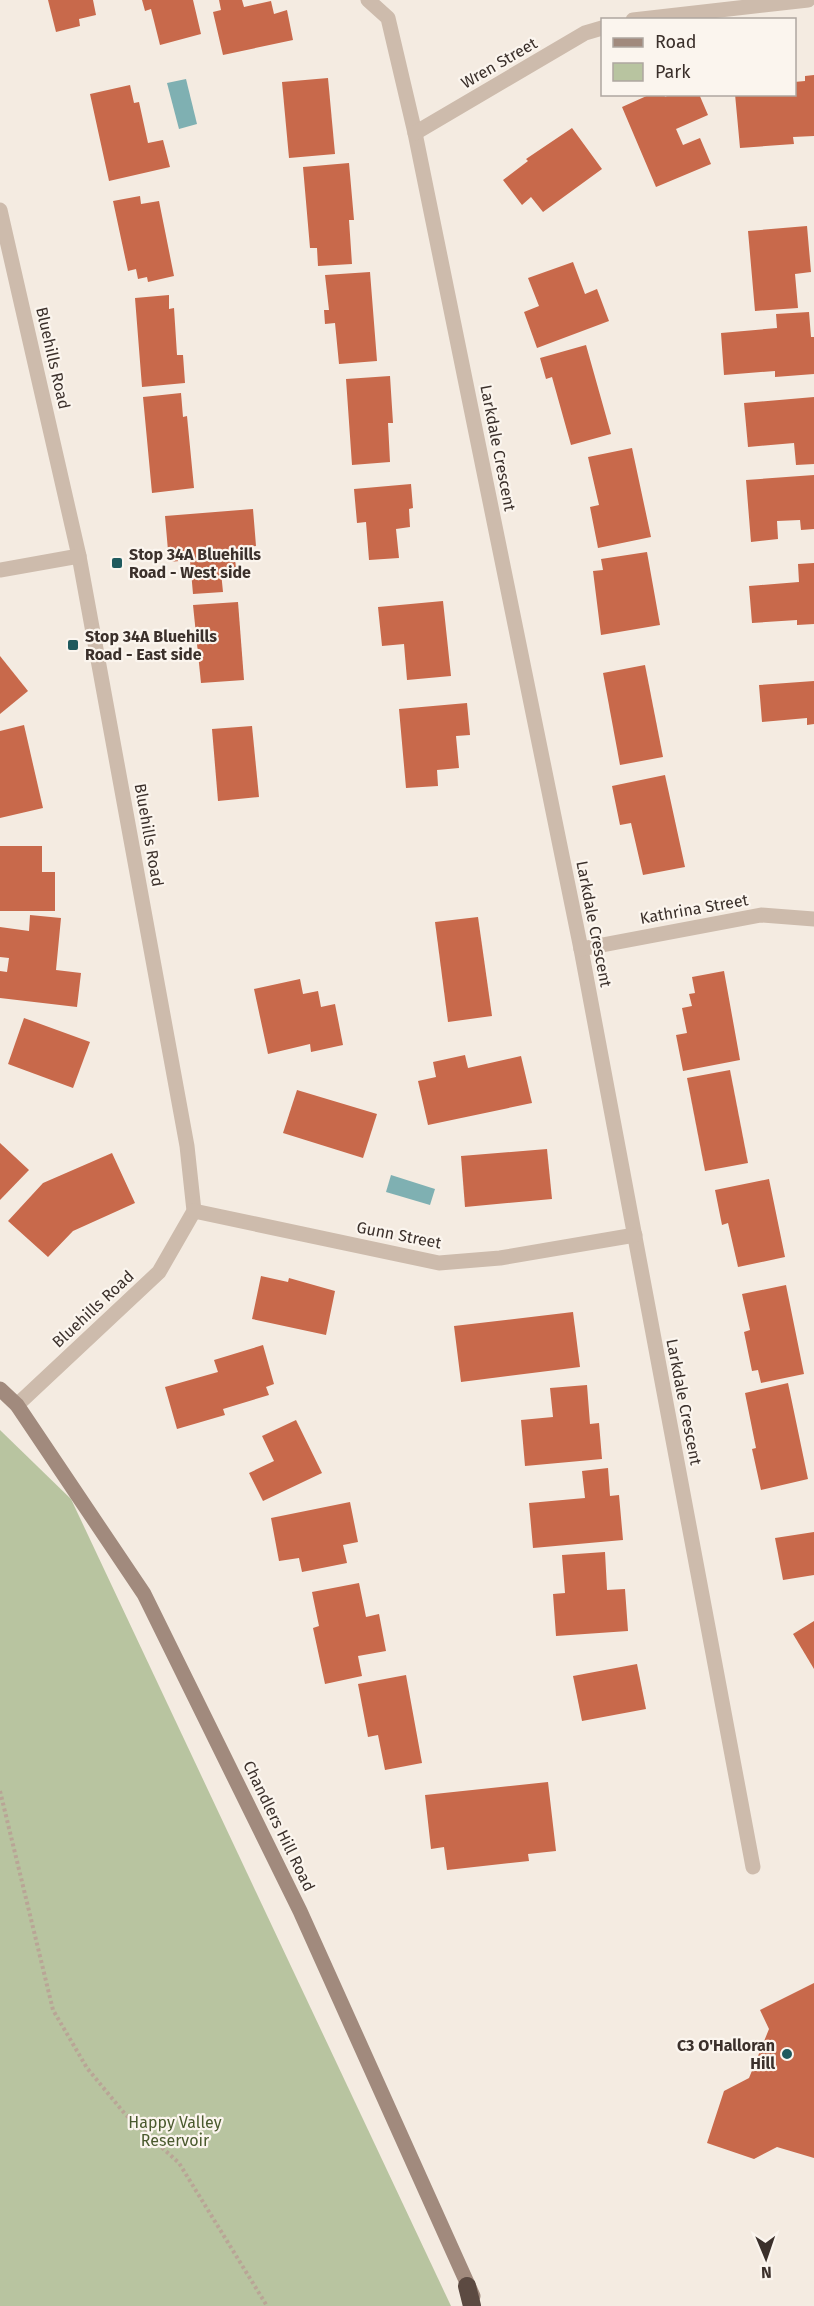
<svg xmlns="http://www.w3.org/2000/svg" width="814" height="2306" viewBox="0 0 814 2306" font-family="'Fira Sans',sans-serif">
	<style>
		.green { fill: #b8c4a0 }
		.water { fill: #7fb0b2 }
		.building { fill: #c8694b }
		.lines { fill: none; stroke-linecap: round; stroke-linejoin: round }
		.path { stroke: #b9a596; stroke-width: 4; stroke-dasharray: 3 3; stroke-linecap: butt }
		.street { stroke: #cdbbac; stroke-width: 15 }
		.secondary { stroke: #a18a7d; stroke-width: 15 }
		.highway { stroke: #5c4a42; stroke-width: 18 }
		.poi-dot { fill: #1f5a5e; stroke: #fbf5ee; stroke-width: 2 }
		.labels { text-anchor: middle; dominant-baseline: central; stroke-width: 4.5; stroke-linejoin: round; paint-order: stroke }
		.street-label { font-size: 16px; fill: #3b302b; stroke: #fbf5ee }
		.poi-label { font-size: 16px; font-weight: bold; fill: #3b302b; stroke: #fbf5ee; text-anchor: start }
		.park-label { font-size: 16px; fill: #4a5a2e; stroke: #fbf5ee }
	</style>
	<rect width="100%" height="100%" fill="#f4ebe1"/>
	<!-- green -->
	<polygon class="green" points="0,1430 71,1499 451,2306 0,2306"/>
	<!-- water -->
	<g class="water">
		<polygon points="186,79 197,124 179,129 167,83"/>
		<polygon points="391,1175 435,1189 430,1205 386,1192"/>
	</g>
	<!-- building -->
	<g class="building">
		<polygon points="48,0 93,0 96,15 79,19 80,26 56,32"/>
		<polygon points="142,0 193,0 201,34 160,45 151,9 145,11"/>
		<polygon points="219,0 242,0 244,7 271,1 274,14 287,10 293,40 223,55 213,12 221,10"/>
		<polygon points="814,75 814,136 793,137 794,144 740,148 735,94 794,94 794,82 805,81 805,76"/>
		<polygon points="328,78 335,154 289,158 282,82"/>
		<polygon points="130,85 134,103 139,102 148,143 163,140 170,167 109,181 90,94"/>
		<polygon points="651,94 664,94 665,97 672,94 699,94 708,115 676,129 683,145 700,138 711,164 656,187 622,107"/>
		<polygon points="572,128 602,169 543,212 531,197 522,205 503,180 528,161 526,159"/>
		<polygon points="349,163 354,220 349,220 352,264 318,266 317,248 310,248 303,167"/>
		<polygon points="140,196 141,204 159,201 174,276 148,282 147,277 138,279 136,269 128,271 113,201"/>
		<polygon points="807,226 811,272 795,274 798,308 755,311 748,231"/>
		<polygon points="573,262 585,294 597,289 609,321 537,348 524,312 539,306 528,278"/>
		<polygon points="370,272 377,361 339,364 335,323 325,324 324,310 329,310 325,275"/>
		<polygon points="169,295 169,309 174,308 177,355 183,355 185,383 142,387 135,298"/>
		<polygon points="809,312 811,337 814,337 814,374 775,377 775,371 724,375 721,333 777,328 776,314"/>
		<polygon points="586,345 611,434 571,445 552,377 546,379 540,358"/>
		<polygon points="390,376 393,423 388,423 390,462 352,465 346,379"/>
		<polygon points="181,393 183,417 187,416 194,488 152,493 143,397"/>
		<polygon points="814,397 814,464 796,465 794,443 748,447 744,403"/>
		<polygon points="632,448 651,537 598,548 590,507 599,505 588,457"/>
		<polygon points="814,475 814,529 801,530 800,520 777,521 778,539 751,542 746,480"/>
		<polygon points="411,484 413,508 409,509 410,527 396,529 399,558 369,560 366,522 357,523 354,489"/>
		<polygon points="253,509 256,546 245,547 246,554 235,555 236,571 221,572 223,592 193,594 190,560 169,562 165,516"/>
		<polygon points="647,552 660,625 601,635 593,571 603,570 601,559"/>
		<polygon points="814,563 814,624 797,625 797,620 752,623 749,586 799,582 798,564"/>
		<polygon points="443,601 451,676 407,680 404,644 382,646 378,607"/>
		<polygon points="238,602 244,680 201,683 193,605"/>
		<polygon points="0,656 28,691 0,714"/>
		<polygon points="645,665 663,757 620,765 603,673"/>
		<polygon points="814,681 814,724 807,725 807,718 762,722 759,685"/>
		<polygon points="467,703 470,735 456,736 459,768 437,770 438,786 406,788 399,709"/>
		<polygon points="24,725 43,808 0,818 0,731"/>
		<polygon points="252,726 259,797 218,801 212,729"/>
		<polygon points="665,775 685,867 643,875 631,823 620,825 612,786"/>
		<polygon points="0,846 42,846 42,872 55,872 55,911 0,911"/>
		<polygon points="30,915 61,918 56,970 81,973 77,1007 0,998 0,971 7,972 9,958 0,957 0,927 29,931"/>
		<polygon points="478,917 492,1016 448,1022 435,922"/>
		<polygon points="724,971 740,1060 683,1071 676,1035 687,1033 682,1008 692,1006 689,994 695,993 692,977"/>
		<polygon points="300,979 303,994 318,991 321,1007 335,1004 343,1045 311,1052 310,1044 268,1054 254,989"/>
		<polygon points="24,1018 90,1042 73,1088 8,1064"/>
		<polygon points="465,1055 468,1068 521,1056 532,1103 428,1125 418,1081 436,1077 433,1062"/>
		<polygon points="730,1070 748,1163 705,1171 687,1078"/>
		<polygon points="297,1090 377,1114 363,1158 283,1133"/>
		<polygon points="0,1143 29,1170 0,1200"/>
		<polygon points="547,1149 552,1199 465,1207 461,1156"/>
		<polygon points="112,1153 135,1203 73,1231 48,1257 8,1221 43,1183"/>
		<polygon points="769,1179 785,1257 738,1267 728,1223 722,1225 715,1190"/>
		<polygon points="261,1276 288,1282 289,1278 335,1291 326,1335 252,1319"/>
		<polygon points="786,1285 804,1374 761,1383 758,1370 752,1371 744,1332 750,1330 742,1294"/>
		<polygon points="573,1312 580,1367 461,1382 454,1326"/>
		<polygon points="263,1345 274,1384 266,1387 269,1395 223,1409 225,1415 177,1429 165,1387 218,1372 214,1360"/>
		<polygon points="788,1383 808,1479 761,1490 752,1449 756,1448 745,1393"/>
		<polygon points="587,1385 590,1424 599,1423 602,1459 525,1466 521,1420 553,1417 550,1388"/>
		<polygon points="296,1420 322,1473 263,1501 249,1473 274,1461 262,1436"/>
		<polygon points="608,1468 610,1496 619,1495 623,1540 533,1548 529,1503 585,1498 582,1471"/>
		<polygon points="350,1502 358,1542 343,1545 347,1563 302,1572 299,1558 279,1561 271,1518"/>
		<polygon points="814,1532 814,1575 783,1580 775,1538"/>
		<polygon points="605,1552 607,1590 625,1589 628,1631 556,1636 553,1594 565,1593 562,1555"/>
		<polygon points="359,1583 366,1617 379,1614 386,1651 358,1656 362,1676 325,1684 313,1628 319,1626 312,1592"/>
		<polygon points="814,1621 814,1669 793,1634"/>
		<polygon points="637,1664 646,1709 582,1721 573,1676"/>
		<polygon points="406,1675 422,1763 385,1770 378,1735 368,1737 358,1684"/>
		<polygon points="548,1782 556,1851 528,1854 529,1861 447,1870 444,1847 431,1849 425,1795"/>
		<polygon points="814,1983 814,2158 777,2147 754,2159 707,2143 724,2091 749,2078 769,2029 760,2010"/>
	</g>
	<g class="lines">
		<!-- path -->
		<polyline class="path" points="0,1791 53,2010 87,2068 125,2114 179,2163 267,2306"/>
		<!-- street -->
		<g class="street">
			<polyline points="368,0 388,18 415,133 581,949 753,1867"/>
			<polyline points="633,20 808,0"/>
			<polyline points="415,133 585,33 602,28"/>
			<polyline points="0,210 79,556 187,1146 194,1211 159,1272 17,1405"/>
			<polyline points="0,570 79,556"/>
			<polyline points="581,949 761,915 814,919"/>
			<polyline points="194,1211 439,1263 500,1258 635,1235"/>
		</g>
		<!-- secondary -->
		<polyline class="secondary" points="0,1389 17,1405 144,1594 300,1911 473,2296"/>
		<!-- highway -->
		<polyline class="highway" points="467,2286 472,2306"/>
	</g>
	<!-- markers -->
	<g class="poi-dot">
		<rect x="111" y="557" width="12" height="12" rx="3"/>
		<rect x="67" y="639" width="12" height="12" rx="3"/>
		<circle cx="787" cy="2054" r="6"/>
	</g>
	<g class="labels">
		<!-- street labels -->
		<g class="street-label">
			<text transform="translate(499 63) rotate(-30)">Wren Street</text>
			<text transform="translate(53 358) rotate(77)">Bluehills Road</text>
			<text transform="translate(498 448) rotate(79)">Larkdale Crescent</text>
			<text transform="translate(149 835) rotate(80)">Bluehills Road</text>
			<text transform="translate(694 909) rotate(-10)">Kathrina Street</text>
			<text transform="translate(594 924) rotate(79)">Larkdale Crescent</text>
			<text transform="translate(399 1235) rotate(11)">Gunn Street</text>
			<text transform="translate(93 1309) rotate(-43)">Bluehills Road</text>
			<text transform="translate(684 1402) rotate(79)">Larkdale Crescent</text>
			<text transform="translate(279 1826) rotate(64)">Chandlers Hill Road</text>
		</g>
		<!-- poi labels -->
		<g class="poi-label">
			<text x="129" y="554">Stop 34A Bluehills<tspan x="129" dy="18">Road - West side</tspan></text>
			<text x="85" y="636">Stop 34A Bluehills<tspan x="85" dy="18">Road - East side</tspan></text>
			<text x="775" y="2045" text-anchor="end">C3 O'Halloran<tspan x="775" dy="18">Hill</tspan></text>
		</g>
		<!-- park labels -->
		<g class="park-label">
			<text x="175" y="2122">Happy Valley<tspan x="175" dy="18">Reservoir</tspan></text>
		</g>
	</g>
	<!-- legend -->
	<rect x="601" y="18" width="195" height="78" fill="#fbf5ee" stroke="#aea6a0" stroke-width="1.5"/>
	<rect x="613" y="38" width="30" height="9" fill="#a18a7d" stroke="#aea6a0" stroke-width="1.5"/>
	<text x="655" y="48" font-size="18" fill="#3b302b">Road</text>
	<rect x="613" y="63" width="30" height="18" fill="#b8c4a0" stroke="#aea6a0" stroke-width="1.5"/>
	<text x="655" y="78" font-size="18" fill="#3b302b">Park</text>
	<!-- north arrow -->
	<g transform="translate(766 2258) rotate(178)" stroke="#fbf5ee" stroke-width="4.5" paint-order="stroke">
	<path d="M0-4.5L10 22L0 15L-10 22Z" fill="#3b302b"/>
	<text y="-9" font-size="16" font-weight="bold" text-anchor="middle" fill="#3b302b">N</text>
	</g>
</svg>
